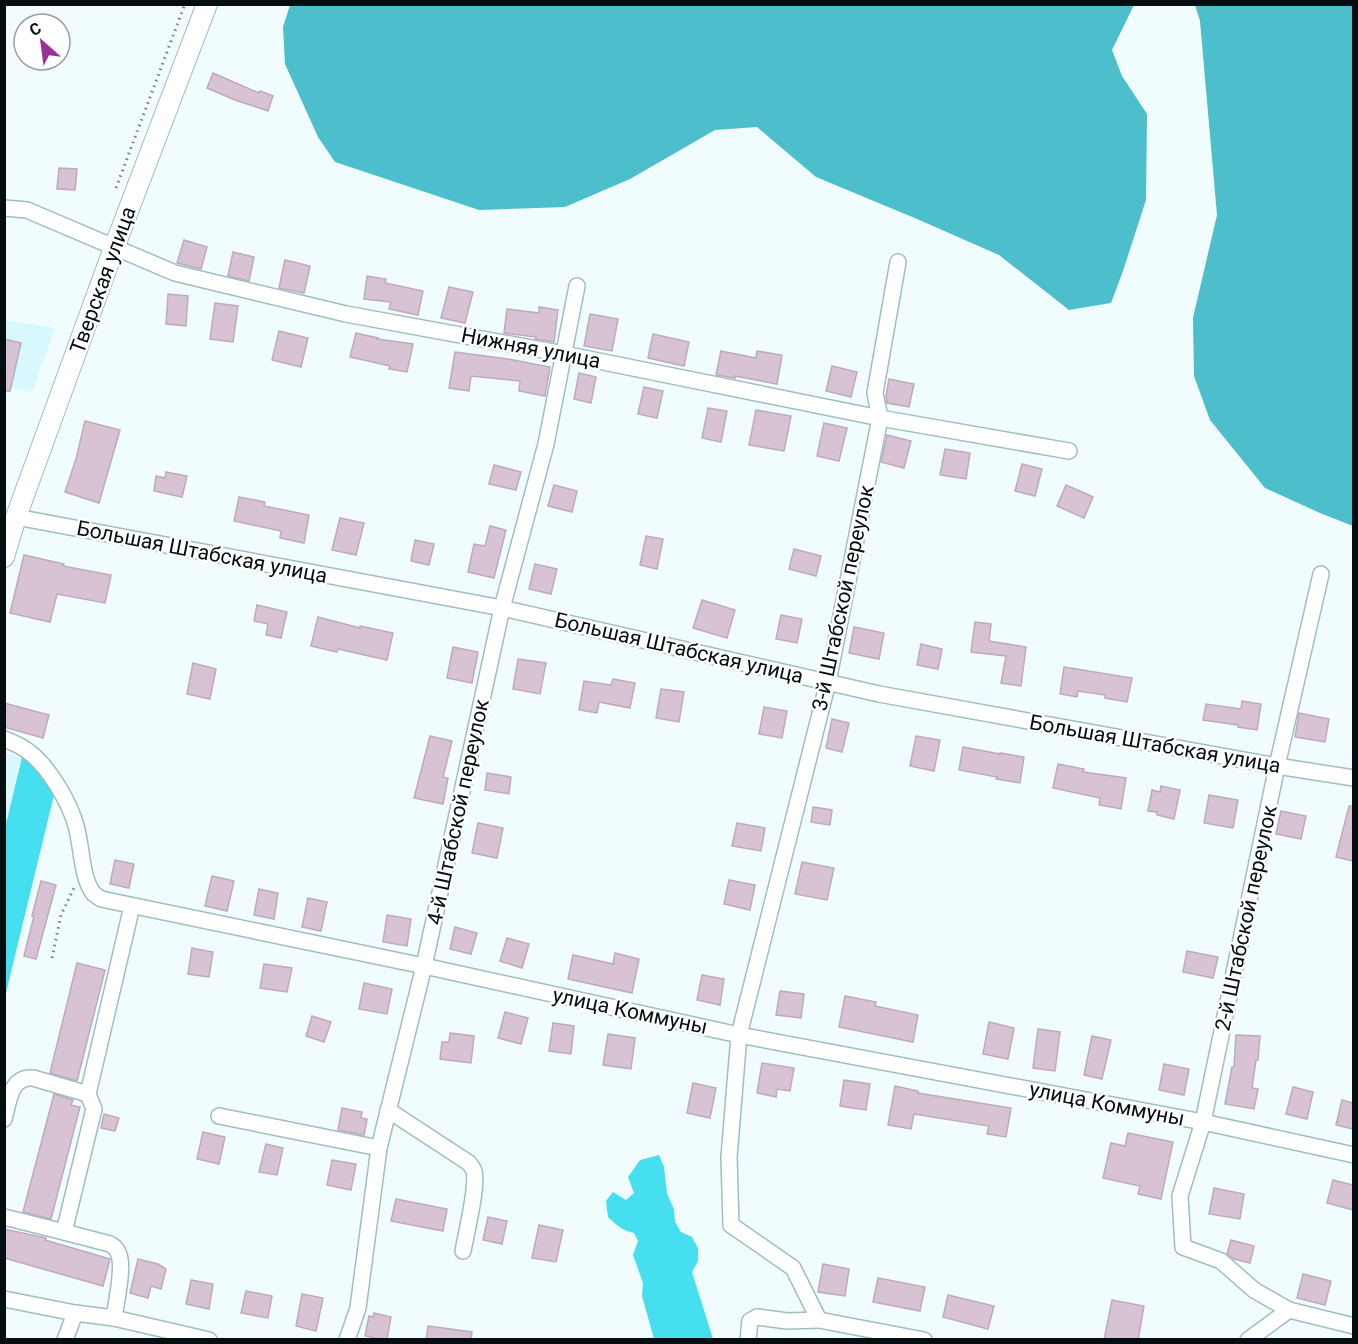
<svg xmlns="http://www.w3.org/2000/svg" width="1358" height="1344" viewBox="0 0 1358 1344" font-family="Roboto,sans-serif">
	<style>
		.built { fill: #d7f8fc }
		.green { fill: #45dff0 }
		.water { fill: #4dbecb }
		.building { fill: #d8c3d5; stroke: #beaabc; stroke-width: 1.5 }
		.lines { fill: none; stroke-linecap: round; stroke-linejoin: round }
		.minor-casing { stroke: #a0bec2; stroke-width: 18 }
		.major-casing { stroke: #a0bec2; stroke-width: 22 }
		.path { stroke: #737e80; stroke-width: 3; stroke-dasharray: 1.5 4.5; stroke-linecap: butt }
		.minor { stroke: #fff; stroke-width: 15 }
		.major { stroke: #fff; stroke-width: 20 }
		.labels { text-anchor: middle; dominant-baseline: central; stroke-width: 5; stroke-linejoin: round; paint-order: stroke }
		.street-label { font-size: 21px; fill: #040e10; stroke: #fff }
	</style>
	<rect width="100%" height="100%" fill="#f0fcfe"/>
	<!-- built -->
	<g class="built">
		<polygon points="4,320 55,328 32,392 5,387"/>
		<polygon points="5,753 21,757 7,820 5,820"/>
	</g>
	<!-- green -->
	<g class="green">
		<polygon points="23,753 55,791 5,997 5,820 7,820"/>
		<path d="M659 1155 664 1167 667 1194 674 1209 675 1222 681 1232 692 1237 698 1248V1261L692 1272 713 1339H654L642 1296 643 1283 633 1255 638 1241 634 1233C623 1231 615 1224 608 1217L606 1201 613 1192 626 1200 634 1193 628 1177 640 1160Z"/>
	</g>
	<!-- water -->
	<g class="water">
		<polygon points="290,5 1134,5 1112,50 1122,76 1147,114 1146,200 1123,271 1111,303 1069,310 999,255 917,219 816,177 757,127 715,130 630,179 565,207 479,210 335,162 318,137 285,64 283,27"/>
		<polygon points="1195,5 1353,5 1353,526 1320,513 1265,488 1210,420 1194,376 1193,318 1217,215 1200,21"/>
	</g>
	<!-- building -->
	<g class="building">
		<polygon points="213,73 259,93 260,91 273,96 268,111 235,100 207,88"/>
		<polygon points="59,168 77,169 75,190 57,189"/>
		<polygon points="184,240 207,247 201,269 177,263"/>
		<polygon points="233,252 254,257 249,281 228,276"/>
		<polygon points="285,260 310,266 304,293 279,288"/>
		<polygon points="367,276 386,279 385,283 423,291 418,315 389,309 391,302 364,299"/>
		<polygon points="449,287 473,292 465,323 441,318"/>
		<polygon points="168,294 188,296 186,326 166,324"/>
		<polygon points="215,303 238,306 233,342 210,339"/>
		<polygon points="539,307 558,310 554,342 535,339 536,337 504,333 507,309 539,313"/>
		<polygon points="590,314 618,319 612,351 584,346"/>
		<polygon points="279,331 308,338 301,367 272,360"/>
		<polygon points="356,333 378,338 377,339 413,344 407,372 389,369 390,366 350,357"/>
		<polygon points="653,334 689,342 684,366 648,358"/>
		<polygon points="4,339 21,343 10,391 4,391"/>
		<polygon points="721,351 756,358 757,351 782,355 777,384 735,376 735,378 716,375"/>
		<polygon points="455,352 508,359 550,367 545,396 519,391 520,381 471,376 469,391 449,388"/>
		<polygon points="832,366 857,372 851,397 826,391"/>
		<polygon points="579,373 596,377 591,403 574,399"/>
		<polygon points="889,379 914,384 909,407 887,403 886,396"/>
		<polygon points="644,387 663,391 657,418 638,414"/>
		<polygon points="708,408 727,411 721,442 702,438"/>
		<polygon points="756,410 791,416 784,451 749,445"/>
		<polygon points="85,421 120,430 99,503 65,492 76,459"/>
		<polygon points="824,423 847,428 839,461 817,456"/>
		<polygon points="887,435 911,441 904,468 881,462"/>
		<polygon points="945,449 970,453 966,479 940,475"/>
		<polygon points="1022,464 1042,469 1035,496 1015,491"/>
		<polygon points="494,465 521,472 516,490 489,484"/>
		<polygon points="166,472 187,476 182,497 154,491 156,476 165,478"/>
		<polygon points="554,485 577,491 572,512 548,506"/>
		<polygon points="1066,485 1093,497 1084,518 1057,506"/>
		<polygon points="239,497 265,502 264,506 309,515 304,543 280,538 281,531 234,521"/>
		<polygon points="340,518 364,523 356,555 332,550"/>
		<polygon points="490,526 506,530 494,578 468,572 474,544 485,546"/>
		<polygon points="646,536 663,539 657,569 640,565"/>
		<polygon points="415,540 434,544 429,565 411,561"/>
		<polygon points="794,549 821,556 816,576 789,569"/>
		<polygon points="24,555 64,564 63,566 111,575 105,603 57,594 50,622 10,613"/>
		<polygon points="535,564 557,569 551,594 529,589"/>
		<polygon points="702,600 735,610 727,638 693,628"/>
		<polygon points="257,605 287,612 281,638 266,635 268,624 254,621"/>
		<polygon points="781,615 802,619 797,643 776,639"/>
		<polygon points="318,617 360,628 360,626 393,633 387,660 338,649 337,652 311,646"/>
		<polygon points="975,622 991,624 989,641 1026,647 1021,686 1001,683 1006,656 971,652"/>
		<polygon points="854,627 884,633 879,659 849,653"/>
		<polygon points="921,644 942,649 938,669 917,665"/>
		<polygon points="453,647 478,652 472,683 447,678"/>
		<polygon points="518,659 546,663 540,694 513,689"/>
		<polygon points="193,663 216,669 210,699 187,694"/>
		<polygon points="1064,667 1132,678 1127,702 1105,698 1105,695 1078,691 1077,697 1060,694"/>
		<polygon points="613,679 635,683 630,708 599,702 597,713 579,710 584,681 611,685"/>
		<polygon points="661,689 684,692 679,722 656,718"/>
		<polygon points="1242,701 1261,704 1257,730 1238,727 1238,725 1203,720 1206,704 1241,709"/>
		<polygon points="4,703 49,715 43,738 4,727"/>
		<polygon points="764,707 787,711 782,738 759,734"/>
		<polygon points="1299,713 1329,719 1325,742 1295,737"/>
		<polygon points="832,719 849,723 842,752 826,748"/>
		<polygon points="430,736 452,741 443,777 448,778 443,804 414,798"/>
		<polygon points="916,736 940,740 934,771 910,766"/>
		<polygon points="963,747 1000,754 1000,753 1024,757 1020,783 996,779 997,777 959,770"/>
		<polygon points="1058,764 1084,769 1083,772 1126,778 1121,809 1099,805 1100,798 1053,788"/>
		<polygon points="487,773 511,777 509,794 485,790"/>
		<polygon points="1161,786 1180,790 1174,819 1157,815 1157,812 1148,811 1152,790 1160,792"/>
		<polygon points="1209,795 1238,800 1233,828 1204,823"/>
		<polygon points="1349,806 1353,806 1353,861 1336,857"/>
		<polygon points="813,807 832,810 830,825 811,822"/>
		<polygon points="1281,811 1306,816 1301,839 1276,834"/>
		<polygon points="478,823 503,828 497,858 472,853"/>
		<polygon points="737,823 765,828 761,851 732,846"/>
		<polygon points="115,860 134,864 129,888 110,884"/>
		<polygon points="802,862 834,868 827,900 795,894"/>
		<polygon points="212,876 234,881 227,911 205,906"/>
		<polygon points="729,880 755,885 750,910 724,904"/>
		<polygon points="41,881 56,885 36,959 24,956 34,916 32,916"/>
		<polygon points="259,889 278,893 274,919 254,915"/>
		<polygon points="308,898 327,902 321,931 302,927"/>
		<polygon points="387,915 411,919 407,946 383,942"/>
		<polygon points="455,927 477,933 471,954 450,949"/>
		<polygon points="507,938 529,944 522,968 500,961"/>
		<polygon points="192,948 213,952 209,977 188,974"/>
		<polygon points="1187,951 1218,957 1213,978 1183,972"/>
		<polygon points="615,953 639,959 632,993 568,979 573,955 613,964"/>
		<polygon points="77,963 105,970 77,1081 50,1073"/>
		<polygon points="264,964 292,968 287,992 260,988"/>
		<polygon points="702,975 724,979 720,1005 697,1000"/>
		<polygon points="364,983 392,989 387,1014 359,1009"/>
		<polygon points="780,991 804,994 801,1018 776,1015"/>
		<polygon points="845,996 876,1002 875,1006 918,1015 913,1042 839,1027"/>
		<polygon points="505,1012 528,1018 521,1044 498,1038"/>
		<polygon points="312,1016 331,1022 324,1042 306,1036"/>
		<polygon points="989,1022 1014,1028 1008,1059 983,1054"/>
		<polygon points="553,1023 574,1026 571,1054 549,1051"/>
		<polygon points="1038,1029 1060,1032 1055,1071 1033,1068"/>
		<polygon points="450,1033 474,1036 471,1063 440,1059 442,1042 449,1042"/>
		<polygon points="608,1034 635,1038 631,1069 603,1065"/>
		<polygon points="1236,1035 1260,1036 1258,1060 1256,1060 1252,1088 1258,1089 1254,1109 1225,1104 1232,1067 1234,1067"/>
		<polygon points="1092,1036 1111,1040 1102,1079 1084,1075"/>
		<polygon points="762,1063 794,1068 790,1091 777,1089 776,1097 757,1093"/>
		<polygon points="1164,1064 1189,1069 1184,1095 1159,1090"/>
		<polygon points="844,1080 870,1084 866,1110 840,1106"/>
		<polygon points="693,1083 716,1088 710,1118 687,1113"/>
		<polygon points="895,1086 918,1091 918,1093 1011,1108 1006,1137 987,1134 989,1126 914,1114 911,1129 888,1125"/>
		<polygon points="1293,1087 1313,1092 1307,1119 1286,1114"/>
		<polygon points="54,1094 73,1100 71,1105 80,1107 51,1219 23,1212"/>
		<polygon points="1342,1100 1353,1103 1353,1129 1336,1125"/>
		<polygon points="342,1108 362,1112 361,1118 367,1119 364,1135 338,1130"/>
		<polygon points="104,1114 119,1118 115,1131 101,1128"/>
		<polygon points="203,1132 225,1137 219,1164 197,1159"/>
		<polygon points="1128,1133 1173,1142 1161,1199 1138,1194 1140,1186 1103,1178 1111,1143 1125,1146"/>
		<polygon points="266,1144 283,1148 277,1175 259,1172"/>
		<polygon points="332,1160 356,1164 351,1190 327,1185"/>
		<polygon points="1333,1180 1353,1185 1353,1210 1327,1203"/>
		<polygon points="1214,1188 1244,1194 1240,1219 1209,1214"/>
		<polygon points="396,1199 447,1209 443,1231 391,1221"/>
		<polygon points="488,1217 507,1221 502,1244 483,1240"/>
		<polygon points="539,1225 563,1230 556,1262 532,1258"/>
		<polygon points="4,1229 46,1238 45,1240 110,1259 103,1286 4,1258"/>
		<polygon points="1231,1240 1254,1246 1250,1263 1234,1259 1227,1254"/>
		<polygon points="138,1259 158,1264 166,1269 161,1289 151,1286 148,1298 130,1293"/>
		<polygon points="823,1264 849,1269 845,1296 818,1292"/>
		<polygon points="1303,1274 1331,1281 1325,1305 1297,1298"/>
		<polygon points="878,1278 925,1287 920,1311 873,1302"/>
		<polygon points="191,1280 213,1284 209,1309 186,1304"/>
		<polygon points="246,1291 272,1296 268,1318 241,1313"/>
		<polygon points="302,1294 323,1298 316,1331 296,1326"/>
		<polygon points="948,1295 994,1306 988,1329 943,1317"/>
		<polygon points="1112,1300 1144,1306 1138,1340 1104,1340"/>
		<polygon points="374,1313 391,1317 387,1340 365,1336 369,1316 373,1317"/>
		<polygon points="428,1326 472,1332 471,1340 426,1340"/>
	</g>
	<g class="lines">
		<defs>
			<g id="minor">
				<polyline points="4,208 27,210 175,273 346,314 564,354 880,418 1069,451"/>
				<polyline points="898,262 875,393 880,418 828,682 739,1035 729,1157 731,1225 793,1268 819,1320 924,1340"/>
				<polyline points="16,517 502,608 879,694 1277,766 1354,778"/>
				<polyline points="1321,574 1277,766 1203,1122 1180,1196 1183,1247 1221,1261 1254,1290 1289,1310 1354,1326"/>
				<path d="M4 739C12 742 22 746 29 752 49 767 70 803 76 826 82 845 81 879 94 894 96 896 99 897 101 899L424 966 739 1035 1203 1122 1354 1155"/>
				<path d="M88 1094 94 1109 64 1232 110 1244C115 1247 118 1250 119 1255 124 1268 116 1303 114 1318"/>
				<polyline points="88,1094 132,906"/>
				<path d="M388 1110 469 1163C471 1166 473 1168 474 1171 478 1186 466 1234 463 1251"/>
				<polyline points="219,1116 379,1148"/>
				<path d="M4 1119C9 1102 10 1076 33 1078L88 1094"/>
				<polyline points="4,1217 64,1232"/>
				<polyline points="4,1299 75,1313 114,1318 209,1340"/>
				<polyline points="65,1340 75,1313"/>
				<polyline points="347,1340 358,1308 379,1148 424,966 502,608 546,444 577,286"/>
				<polyline points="748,1340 750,1321 757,1317 787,1321 819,1320"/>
				<polyline points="1248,1340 1289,1310"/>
			</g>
			<polyline id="major" points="4,557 16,517 114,248 207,4"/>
		</defs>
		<!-- minor casing -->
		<use href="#minor" class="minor-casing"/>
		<!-- major casing -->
		<use href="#major" class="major-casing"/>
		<!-- path -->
		<g class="path">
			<polyline points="231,6 231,4"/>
			<polyline points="116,188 185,4"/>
			<polyline points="52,958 61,915 74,888"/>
		</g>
		<!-- minor -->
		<use href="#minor" class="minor"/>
		<!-- major -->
		<use href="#major" class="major"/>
	</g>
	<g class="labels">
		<!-- street labels -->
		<g class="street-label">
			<text transform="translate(103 280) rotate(-70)">Тверская улица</text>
			<text transform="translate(531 348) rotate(11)">Нижняя улица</text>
			<text transform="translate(202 552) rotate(11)">Большая Штабская улица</text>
			<text transform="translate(843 598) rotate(-78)">3-й Штабской переулок</text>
			<text transform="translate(679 648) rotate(13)">Большая Штабская улица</text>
			<text transform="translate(1155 744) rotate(10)">Большая Штабская улица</text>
			<text transform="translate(458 812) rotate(-78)">4-й Штабской переулок</text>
			<text transform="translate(1246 918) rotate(-78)">2-й Штабской переулок</text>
			<text transform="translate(630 1011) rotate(12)">улица Коммуны</text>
			<text transform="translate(1107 1104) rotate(11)">улица Коммуны</text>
		</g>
	</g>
	<!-- border -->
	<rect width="1358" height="1344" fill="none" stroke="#040e10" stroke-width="12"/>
	<!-- north arrow -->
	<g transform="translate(42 42) rotate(332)"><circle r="28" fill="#ffffff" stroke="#9b9f9f" stroke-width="1.5"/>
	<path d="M0-4.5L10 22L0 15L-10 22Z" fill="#9a3194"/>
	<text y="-9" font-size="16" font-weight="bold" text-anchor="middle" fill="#040e10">С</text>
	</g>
</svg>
